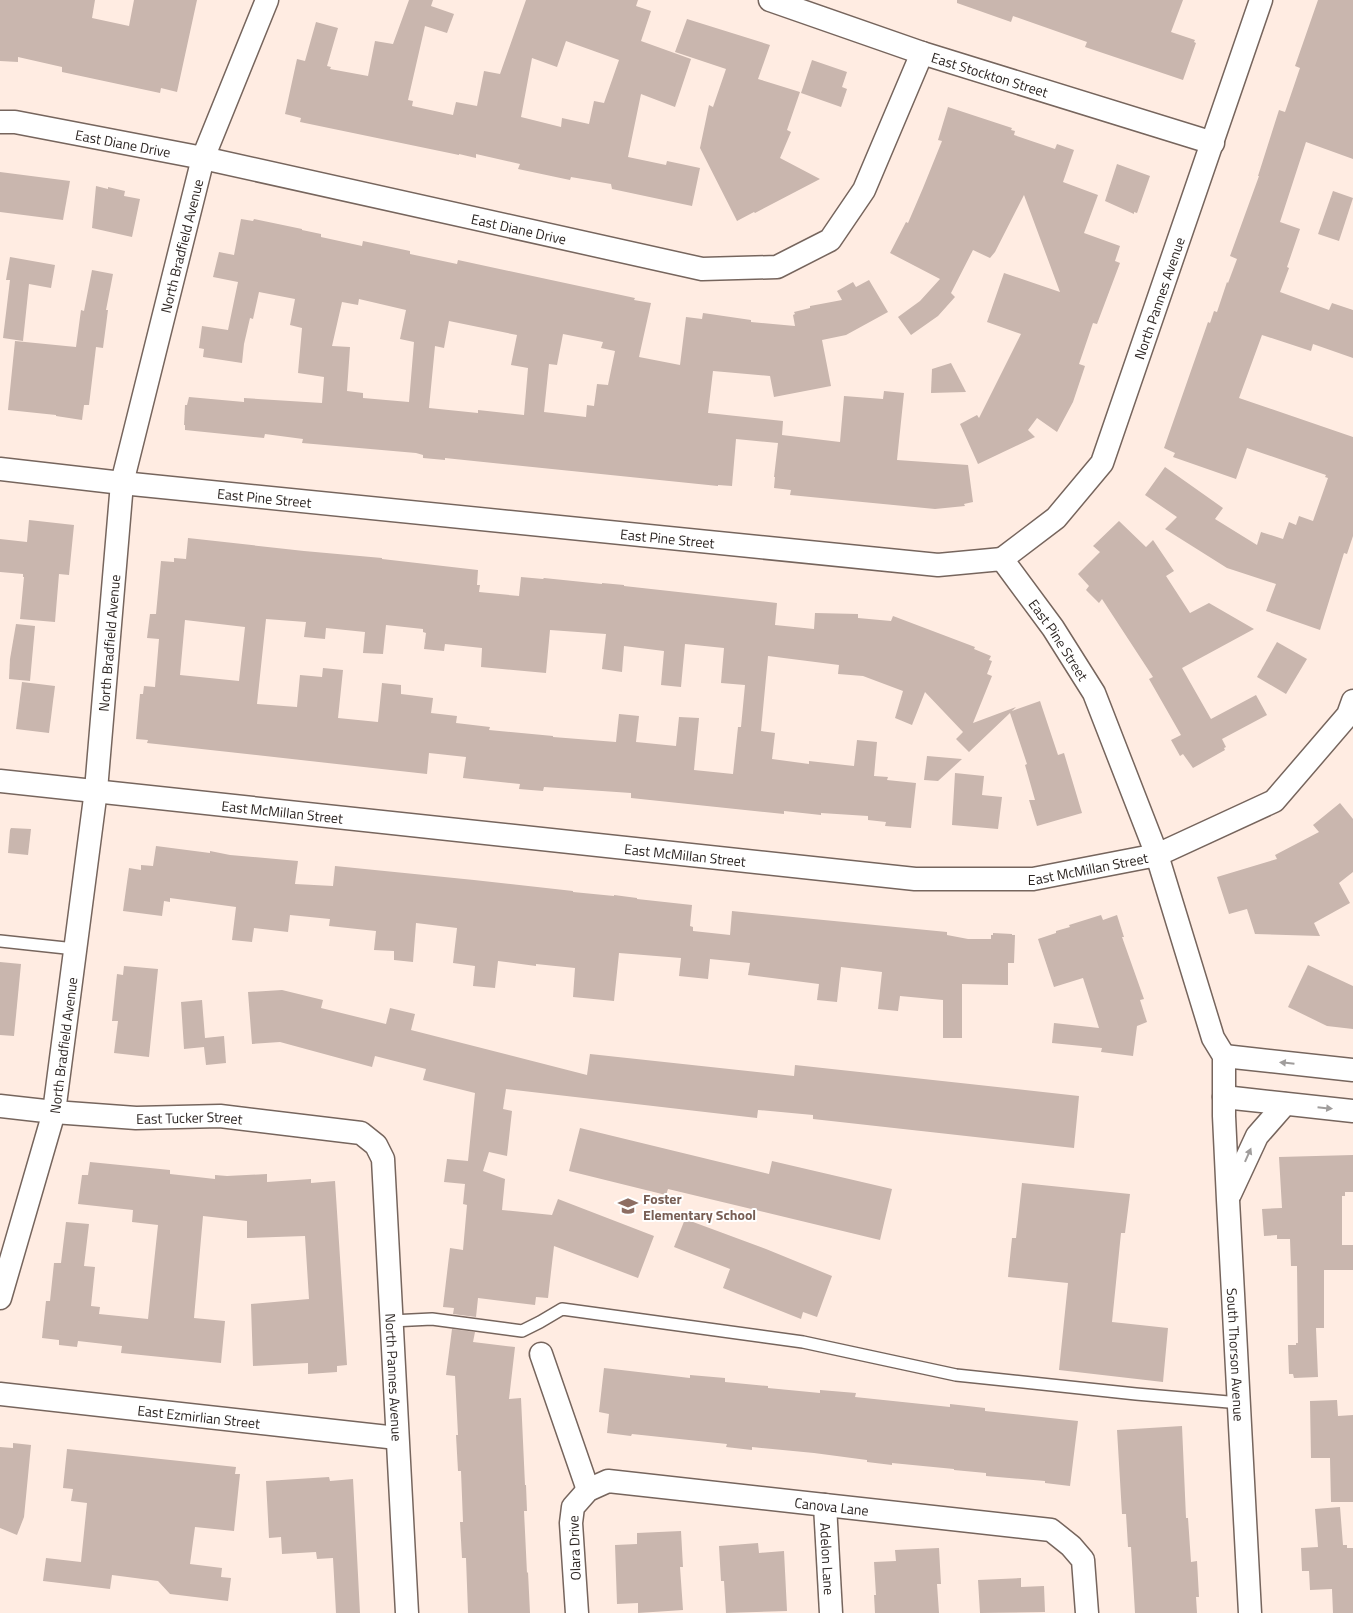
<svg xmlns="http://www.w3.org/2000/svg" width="1353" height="1613" viewBox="0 0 1353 1613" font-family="'Titillium Web',sans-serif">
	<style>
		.building { fill: #c9b6ae; fill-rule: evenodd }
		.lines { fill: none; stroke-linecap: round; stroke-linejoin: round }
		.lane-casing { stroke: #76655d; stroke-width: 14 }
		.street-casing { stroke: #76655d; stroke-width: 25 }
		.lane { stroke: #fff; stroke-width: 11 }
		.street { stroke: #fff; stroke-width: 22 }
		.oneway { fill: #a09d9c }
		.labels { text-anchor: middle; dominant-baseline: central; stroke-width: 4; stroke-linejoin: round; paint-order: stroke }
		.street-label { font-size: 14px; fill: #2d2623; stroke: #fff }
		.education-label { font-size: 14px; font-weight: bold; fill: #785e54; stroke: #fff; text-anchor: start }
	</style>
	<rect width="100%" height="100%" fill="#ffece2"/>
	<!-- building -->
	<g class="building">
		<polygon points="0,0 95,0 92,18 129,26 134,0 197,0 177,92 161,88 160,93 62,72 62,67 18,57 18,62 0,61"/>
		<path d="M409 0H433L431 6 454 14 447 33 425 26 408 100 413 101 412 106 453 115 456 102 477 106 484 71 500 74 526 0H638L636 6 651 11 641 41 691 59 675 107 641 94 628 157 666 165 667 161 700 168 692 206 612 189 611 184 571 177 570 180 518 169 520 164 476 154V158L459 154V155L300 122 301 118 285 114 297 59 305 61 316 22 338 28 327 66 331 67 330 69 368 76 375 41 393 44ZM566 41 619 60 604 103 594 101 589 124 562 118 561 127 521 117 532 58 557 67Z"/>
		<polygon points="957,0 1183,0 1171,32 1195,40 1194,42 1196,43 1183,80 1085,47 1087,42 1013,16 1011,22 957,3"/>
		<polygon points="1318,0 1353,0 1353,159 1306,142 1280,222 1300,229 1287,267 1289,268 1280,292 1329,310 1332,303 1353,310 1353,358 1313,344 1311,351 1262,335 1239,398 1353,437 1353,536 1347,554 1344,553 1320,630 1266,611 1276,584 1227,568 1165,529 1177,517 1145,495 1165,467 1223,508 1215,519 1257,545 1261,532 1283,539 1289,522 1296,525 1299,516 1313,521 1328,478 1325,477 1326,475 1247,448 1236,479 1173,457 1175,453 1164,448 1208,322 1210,323 1214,311 1217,312 1227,282 1228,283 1237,259 1230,256 1259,176 1258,176 1279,110 1285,112 1300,68 1295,66"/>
		<polygon points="687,19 770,45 758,79 800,92 787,130 791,132 780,158 820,179 755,213 754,212 737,221 700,148 709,105 713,107 726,69 675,52"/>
		<polygon points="812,60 847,72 842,87 847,89 841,107 801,93"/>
		<polygon points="948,107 1012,128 1011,130 1015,131 1014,135 1055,149 1057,144 1074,150 1063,182 1098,195 1084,233 1120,246 1115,261 1120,263 1097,324 1093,323 1079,364 1085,366 1073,402 1057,432 1037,418 1028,430 1035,437 978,464 960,424 977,415 979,418 1021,334 987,322 1004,273 1060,292 1024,195 995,252 990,258 973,250 951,293 955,297 938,316 911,335 898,317 920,301 940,279 890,253 906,222 908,223 923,188 942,141 938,140"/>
		<polygon points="1117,164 1150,176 1137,213 1134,212 1134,214 1105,201"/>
		<polygon points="0,172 70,181 63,220 0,212"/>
		<polygon points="96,186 108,189 108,187 125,191 124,196 140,199 132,237 92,228"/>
		<polygon points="1333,191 1353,198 1339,241 1318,234"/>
		<path d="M241 219 253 221 254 219 302 229V230L321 234V237L362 246 363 241 410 251V254L457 264 458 260 635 298 634 300 651 303 639 357 680 365 686 317 702 319 703 313 751 320V322L795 326 793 315 795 314 794 312 810 308V306L842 300 837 291 853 282 856 287 869 280 888 312 846 335 822 340 831 386 774 397 770 376 713 371 708 413 783 421 782 435 840 442 844 396 883 399 884 391 904 393 897 460 968 465 973 502 964 504 965 506 935 509 790 495 791 490 774 488 775 477H774L778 443 736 439 732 486 718 485V486L445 458V460L423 458V455L416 453 302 443 303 439 265 434 264 438 185 430V425H184L185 405H187L189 397 244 402V398L322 403 324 377 298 373 302 328 290 325 295 299 259 292 253 319 250 318 244 344 242 363 203 357 204 349 199 348 202 326 228 330 238 282 213 277 219 252 234 255ZM359 299 406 310 400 339 414 342 409 402 363 398V393L347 391 350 347 332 346 342 302 358 305ZM449 321 517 335 511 365 528 368 524 415 478 410V413L429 408 435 346 444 348ZM563 334 603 342 601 348 615 351 608 385 597 384 594 406 587 405 586 417 544 412 549 364 557 365Z"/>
		<polygon points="10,257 55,265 51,288 29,284 23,341 3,338 10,280 6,280"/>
		<polygon points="92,270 113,274 106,310 108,310 103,348 96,347 89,405 84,405 82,420 56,416 56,415 8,410 15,341 76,347 81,310 84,311"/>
		<polygon points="951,363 966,392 931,393 932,369"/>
		<polygon points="29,520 74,525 69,575 59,574 55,622 20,619 24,577 23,577 23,574 0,572 0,539 27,542"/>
		<polygon points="1119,521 1146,547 1153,540 1174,571 1166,576 1190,613 1209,603 1254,629 1182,668 1211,719 1256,695 1267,715 1222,739 1226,747 1224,748 1225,750 1193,768 1183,754 1180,756 1171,740 1181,735 1149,679 1153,677 1102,599 1099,603 1086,590 1089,586 1078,574 1100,552 1093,546"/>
		<path d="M188 538 304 551 382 558V559L478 570 477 585H480L479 592 519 596 521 577 543 579 544 578 602 584V583L624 585V586L777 603 775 625 814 629 815 613 858 614V618L891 621 893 616 975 647 974 649 991 656 989 660 992 661 987 674 992 676 973 723 1016 707 1012 711 1040 701 1058 755 1064 753 1082 813 1037 826 1029 800H1035L1025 765 1027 764 1010 713 969 752 956 739 963 732 925 692 912 725 895 718 903 691 863 676 838 674 839 665 768 656 761 731 775 733 772 759 809 764V761L854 766 857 740 877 742 874 776 888 777 887 780 916 783 911 828 885 826 886 822 868 820V816L821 813V815L784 811V814L631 798V793L544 787 543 791 519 789 520 784 463 778 466 757 429 753 427 774 147 743 148 740 136 739 140 694H143L144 686 155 687 159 639 147 638 150 614H156L161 561 174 562V558L186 559ZM266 619 306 622 304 637 325 639 326 628 365 632 363 653 383 654 386 625 423 629V632L426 633 424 649 444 651 445 644 482 648 481 667 546 673 550 630 606 634 602 669 622 672 624 646 664 651 661 685 681 687 685 644 724 648 721 683 745 685 741 727H738L733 774 694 770 699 718 679 717 676 746 636 742 639 716 619 714 616 742 553 737V736L489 730 490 727 456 723 457 716 431 713 433 698 401 694V685L382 683 378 722 338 718 343 670 323 668 322 677 300 675 297 707 257 704ZM185 620 245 627 239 681 180 675Z"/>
		<polygon points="16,624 35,626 30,681 9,679 10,659"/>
		<polygon points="1277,642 1307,659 1286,694 1257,677"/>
		<polygon points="22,682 55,686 49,733 16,729"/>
		<polygon points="927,756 962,759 938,781 924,780"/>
		<polygon points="955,773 984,776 982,795 1002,797 998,829 952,825"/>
		<polygon points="1340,803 1353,819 1353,872 1339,883 1350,903 1314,923 1320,936 1255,934 1247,909 1229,914 1217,877 1277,859 1275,855 1319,832 1313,825"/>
		<polygon points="11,828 31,829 28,855 8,853 10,830"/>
		<polygon points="156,846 210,853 210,851 230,855 298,861 295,884 333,886 335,866 474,880 573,891 573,892 614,896 614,895 637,898 637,899 692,905 690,926 693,927 693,931 730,935 732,911 947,932 947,935 968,939 991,939 991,935 993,935 993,933 1012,934 1012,935 1015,935 1014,963 1008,963 1008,985 962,984 962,1038 943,1038 943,1000 900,996 898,1011 878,1009 882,972 841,967 837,1002 817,1000 819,984 748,975 750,963 710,959 708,979 679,976 681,958 619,953 614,1001 573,997 575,968 536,964 536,966 498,961 495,988 473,986 475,966 453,963 457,928 416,923 413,962 394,960 394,951 374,950 376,931 329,926 330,919 290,915 288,932 254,928 252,942 232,940 236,907 170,898 170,902 164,901 162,916 123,911 129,868 141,870 141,865 153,866"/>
		<polygon points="1101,915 1103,920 1117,915 1124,937 1122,937 1144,999 1140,1000 1147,1022 1137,1026 1133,1056 1101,1052 1102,1048 1052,1043 1054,1023 1099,1028 1083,978 1054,987 1038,939 1056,933 1056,931 1070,927 1069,925"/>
		<polygon points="0,962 21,964 14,1036 0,1035"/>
		<polygon points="1308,965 1353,986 1353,1029 1327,1026 1288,1007"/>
		<polygon points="124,966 158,969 149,1057 114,1053 118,1021 112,1021 117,974 123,975"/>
		<polygon points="282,990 323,1000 321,1008 386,1024 390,1008 415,1014 411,1030 587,1075 590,1054 794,1076 795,1065 1079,1096 1074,1148 813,1119 813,1115 758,1110 757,1118 506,1089 503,1109 512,1111 507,1156 489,1152 483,1171 505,1179 502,1210 552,1215 558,1199 654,1236 638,1278 554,1246 548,1298 536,1297 535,1305 478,1298 476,1317 453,1314 454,1308 443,1307 450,1248 463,1250 467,1205 463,1204 465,1184 444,1182 447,1159 468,1161 475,1093 423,1080 426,1069 375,1056 372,1067 280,1042 252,1044 248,992"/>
		<polygon points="202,1000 205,1038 224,1036 226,1063 206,1065 204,1047 184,1049 181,1002"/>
		<polygon points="580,1128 769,1174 772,1161 892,1189 880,1240 668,1189 666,1195 569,1171"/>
		<polygon points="1353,1155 1353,1192 1345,1192 1345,1196 1342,1196 1342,1245 1353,1245 1353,1270 1324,1270 1324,1328 1316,1328 1318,1377 1294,1378 1293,1374 1289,1374 1288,1345 1296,1345 1296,1343 1298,1343 1297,1266 1291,1266 1290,1239 1277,1239 1277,1235 1264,1236 1262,1209 1282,1208 1279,1157"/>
		<polygon points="90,1162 170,1170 170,1174 215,1179 215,1175 227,1176 267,1174 267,1182 311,1179 311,1183 335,1181 347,1365 337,1366 337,1372 308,1374 308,1363 253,1366 251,1304 309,1299 305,1236 247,1238 247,1221 203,1216 194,1318 225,1321 221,1363 121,1353 122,1346 78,1341 77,1347 59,1345 59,1340 42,1338 46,1301 50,1301 54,1263 61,1263 66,1222 89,1224 84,1266 95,1267 91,1306 100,1307 99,1314 148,1319 158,1225 132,1222 133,1210 78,1204 82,1175 88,1175"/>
		<polygon points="1022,1183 1130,1194 1125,1233 1121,1233 1112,1322 1168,1328 1163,1382 1059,1370 1068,1283 1008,1277 1012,1238 1016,1238"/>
		<polygon points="685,1219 766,1249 832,1276 817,1317 803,1312 801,1319 723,1288 730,1269 674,1247"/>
		<polygon points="452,1329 475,1332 473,1342 515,1347 509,1399 521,1398 525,1485 526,1485 527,1511 524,1511 527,1573 528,1572 530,1613 468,1613 466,1558 462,1558 460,1522 463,1522 461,1471 458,1471 456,1435 458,1435 455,1376 446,1375"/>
		<polygon points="604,1368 690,1378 690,1375 725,1378 725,1382 768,1386 768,1388 820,1393 820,1390 856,1393 855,1397 950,1407 950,1404 985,1408 985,1411 1078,1421 1070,1486 1045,1483 1045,1481 986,1476 986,1473 954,1470 954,1469 892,1463 892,1465 867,1462 867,1460 814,1453 752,1447 752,1450 726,1447 727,1444 632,1434 631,1436 607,1433 609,1414 599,1412"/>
		<polygon points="1337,1400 1338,1416 1353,1415 1353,1502 1331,1502 1330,1458 1311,1458 1310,1401"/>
		<polygon points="1182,1426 1186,1518 1188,1518 1191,1562 1197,1561 1199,1597 1196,1597 1197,1613 1135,1613 1131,1547 1128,1547 1126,1514 1122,1514 1117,1430"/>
		<polygon points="13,1443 31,1445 24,1517 17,1535 0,1528 0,1447 13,1448"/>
		<polygon points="67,1449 236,1467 235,1474 240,1474 234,1531 195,1527 190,1564 222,1568 221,1577 231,1578 228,1601 170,1594 158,1581 112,1575 110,1589 43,1581 46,1558 81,1562 87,1503 71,1501 73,1489 63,1488"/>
		<polygon points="329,1477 330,1481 353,1479 360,1613 336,1613 333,1558 317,1559 316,1552 282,1554 281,1537 269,1538 266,1481"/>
		<polygon points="1340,1507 1343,1545 1347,1545 1347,1548 1353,1548 1353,1613 1333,1613 1332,1589 1310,1590 1309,1571 1302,1571 1301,1548 1318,1547 1315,1509"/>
		<polygon points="681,1531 683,1567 680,1567 683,1610 638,1613 638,1603 617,1604 615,1545 637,1544 637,1533"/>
		<polygon points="758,1543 759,1553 784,1551 787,1611 726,1613 724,1581 721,1581 719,1546"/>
		<polygon points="939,1548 941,1584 937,1584 939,1613 875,1613 874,1595 876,1595 874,1562 896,1561 895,1550"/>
		<polygon points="1021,1578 1021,1587 1044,1586 1045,1612 980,1613 978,1580"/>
	</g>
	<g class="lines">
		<defs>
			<g id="lane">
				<polyline points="0,941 75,949"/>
				<polyline points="391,1321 432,1319 522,1331 540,1322 562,1309 803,1342 956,1375 1136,1394 1240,1403"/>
			</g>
			<g id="street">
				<path id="s1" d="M770 0 922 53 1213 143"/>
				<path id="s2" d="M0 122H15L203 158 702 269 777 267 830 240 864 190 922 53"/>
				<path id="s3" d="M0 469 122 483 938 565 1002 559 1053 628 1094 693 1157 855 1274 801 1348 715 1353 701"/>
				<path id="s4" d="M1002 559 1056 518 1102 463 1261 0"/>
				<path id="s5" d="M0 781 915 879H1033L1157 855 1213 1038 1224 1056V1116L1228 1200 1250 1613"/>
				<polyline points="1224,1056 1353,1070"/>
				<polyline points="1224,1097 1353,1111"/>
				<path id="s6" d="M0 1106 54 1112 136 1118 220 1116 361 1133 376 1145 383 1159 407 1613"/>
				<polyline points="1230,1194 1257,1136 1285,1104"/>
				<path id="s7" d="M0 1298 54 1112 96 790 122 483 203 158 267 0"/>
				<polyline points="541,1354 588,1490"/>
				<path id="s8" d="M0 1394 397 1438"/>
				<path id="s9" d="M825 1505 831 1613"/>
				<path id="s10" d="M577 1613 571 1523 573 1507 588 1490 608 1481 1051 1530 1071 1546 1083 1560 1087 1613"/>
			</g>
		</defs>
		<!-- lane casing -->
		<use href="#lane" class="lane-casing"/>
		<!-- street casing -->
		<use href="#street" class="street-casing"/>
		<!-- lane -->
		<use href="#lane" class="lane"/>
		<!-- street -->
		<use href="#street" class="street"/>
	</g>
	<!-- one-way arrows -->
	<defs><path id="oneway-solid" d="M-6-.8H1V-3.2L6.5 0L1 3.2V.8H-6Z" transform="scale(1.25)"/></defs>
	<g class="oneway">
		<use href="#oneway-solid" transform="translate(1287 1063) rotate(-174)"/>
		<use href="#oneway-solid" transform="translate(1325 1108) rotate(6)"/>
		<use href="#oneway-solid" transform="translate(1248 1155) rotate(-66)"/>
	</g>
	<!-- icons -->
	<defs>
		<symbol id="school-bare" viewBox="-9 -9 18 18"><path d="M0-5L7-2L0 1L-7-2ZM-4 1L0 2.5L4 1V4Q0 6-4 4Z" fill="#8d6e63" stroke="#fff" stroke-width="2.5" paint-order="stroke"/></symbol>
	</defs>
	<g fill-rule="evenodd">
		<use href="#school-bare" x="614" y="1192" width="28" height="28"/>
	</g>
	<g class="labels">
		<!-- street labels -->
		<g class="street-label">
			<text stroke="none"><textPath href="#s1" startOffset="232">East Stockton Street</textPath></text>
			<text stroke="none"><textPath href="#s2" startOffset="125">East Diane Drive</textPath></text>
			<text stroke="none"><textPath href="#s2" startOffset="530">East Diane Drive</textPath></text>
			<text stroke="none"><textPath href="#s7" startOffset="1071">North Bradfield Avenue</textPath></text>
			<text stroke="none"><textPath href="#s4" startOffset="314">North Pannes Avenue</textPath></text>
			<text stroke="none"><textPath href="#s3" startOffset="266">East Pine Street</textPath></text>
			<text stroke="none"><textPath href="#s3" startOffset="671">East Pine Street</textPath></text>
			<text stroke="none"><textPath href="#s3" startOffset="1106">East Pine Street</textPath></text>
			<text stroke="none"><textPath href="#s7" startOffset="666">North Bradfield Avenue</textPath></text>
			<text stroke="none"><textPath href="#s5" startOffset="284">East McMillan Street</textPath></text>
			<text stroke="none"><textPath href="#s5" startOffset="689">East McMillan Street</textPath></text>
			<text stroke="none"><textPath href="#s5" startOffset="1094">East McMillan Street</textPath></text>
			<text stroke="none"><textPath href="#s7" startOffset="261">North Bradfield Avenue</textPath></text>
			<text stroke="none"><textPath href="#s6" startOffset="190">East Tucker Street</textPath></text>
			<text stroke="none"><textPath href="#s5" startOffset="1676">South Thorson Avenue</textPath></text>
			<text stroke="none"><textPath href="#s6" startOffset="616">North Pannes Avenue</textPath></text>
			<text stroke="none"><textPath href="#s8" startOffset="200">East Ezmirlian Street</textPath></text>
			<text stroke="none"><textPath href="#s10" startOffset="376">Canova Lane</textPath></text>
			<text transform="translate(574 1548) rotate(-92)">Olara Drive</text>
			<text stroke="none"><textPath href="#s9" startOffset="54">Adelon Lane</textPath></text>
		</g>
		<!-- education labels -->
		<g class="education-label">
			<text x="643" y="1198">Foster<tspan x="643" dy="16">Elementary School</tspan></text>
		</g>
	</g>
</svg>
